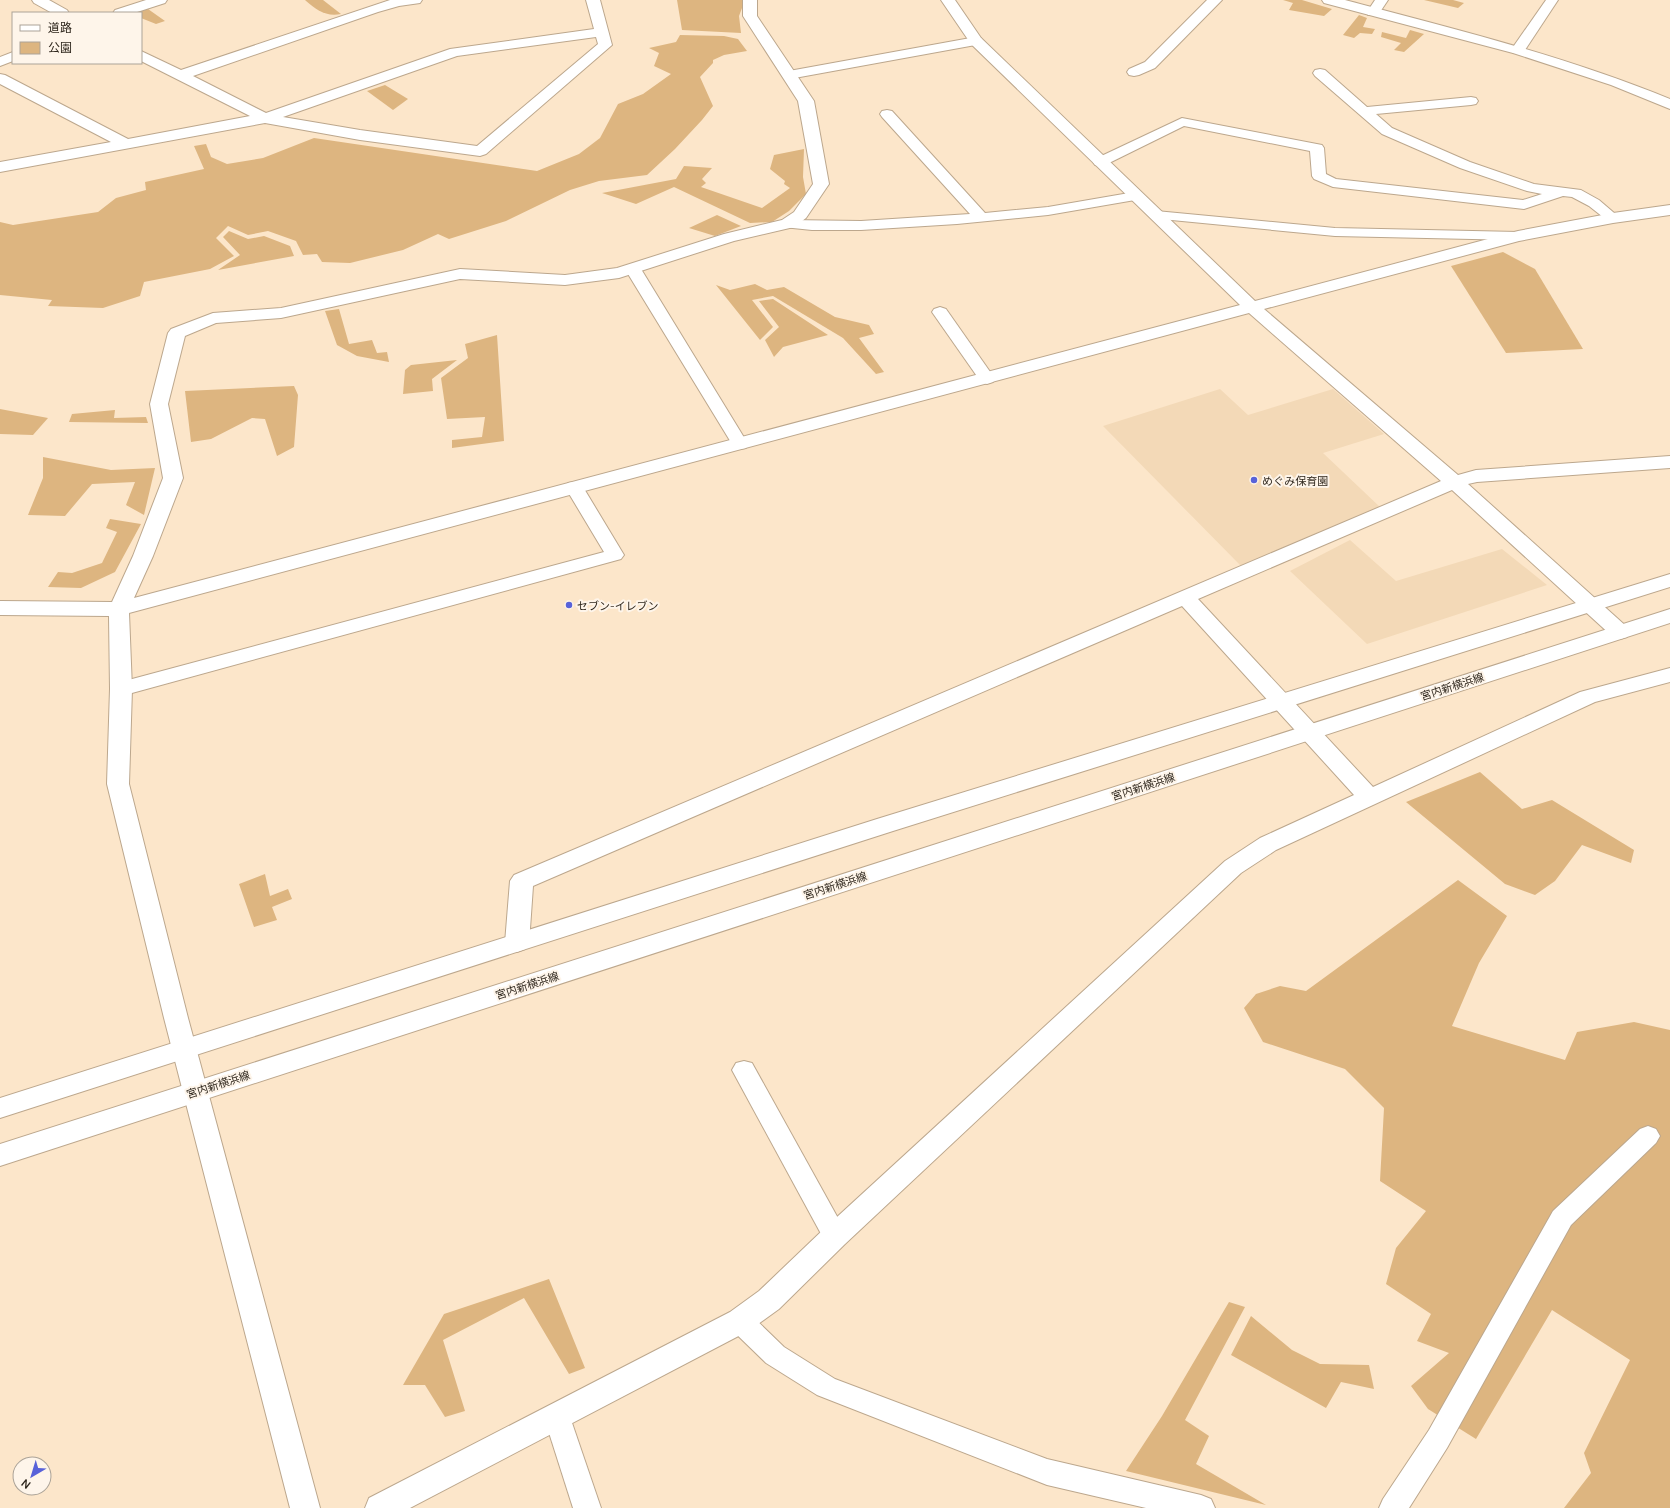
<svg xmlns="http://www.w3.org/2000/svg" width="1670" height="1508" viewBox="0 0 1670 1508" font-family="Manrope,'Noto Sans JP',sans-serif">
	<style>
		.built { fill: #f3d9b7 }
		.green { fill: #ddb580 }
		.lines { fill: none; stroke-linecap: round; stroke-linejoin: round }
		.service-casing { stroke: #bca78d; stroke-width: 2 }
		.minor-casing { stroke: #bca78d; stroke-width: 2 }
		.tertiary-casing { stroke: #bca78d; stroke-width: 2 }
		.service { fill: #fff; fill-rule: evenodd }
		.minor { fill: #fff; fill-rule: evenodd }
		.tertiary { fill: #fff; fill-rule: evenodd }
		.poi-dot { fill: #5862d9; stroke: #fef5ea; stroke-width: 1.5 }
		.labels { text-anchor: middle; dominant-baseline: central; stroke-width: 4; stroke-linejoin: round; paint-order: stroke }
		.poi-label { font-size: 11px; fill: #2f271d; stroke: #fef5ea; text-anchor: start }
		.street-label { font-size: 11px; fill: #2f271d; stroke: #fef5ea }
	</style>
	<rect width="100%" height="100%" fill="#fce6ca"/>
	<!-- built -->
	<g class="built">
		<polygon points="1220,389 1248,415 1333,389 1384,434 1323,453 1381,508 1242,567 1103,426"/>
		<polygon points="1350,540 1396,581 1502,549 1547,585 1367,644 1290,571"/>
	</g>
	<!-- green -->
	<g class="green">
		<path d="M305 0H323L341 14C326 17 316 10 305 0Z"/>
		<polygon points="677,0 745,0 739,16 741,33 682,30"/>
		<polygon points="1283,0 1302,0 1332,9 1324,16 1289,10 1293,3"/>
		<polygon points="1424,0 1453,0 1464,3 1458,8"/>
		<polygon points="148,9 165,21 156,24 141,18 141,13 135,13"/>
		<polygon points="1359,15 1367,18 1363,27 1375,29 1372,34 1360,33 1354,38 1343,35"/>
		<polygon points="1410,30 1424,34 1404,52 1394,50 1401,43 1381,37 1382,32 1406,38"/>
		<polygon points="680,35 724,36 738,39 747,51 724,55 713,60 713,63 700,77 713,106 702,120 675,149 647,175 599,181 570,190 506,221 449,239 438,234 403,250 350,263 322,262 317,254 303,255 296,241 268,231 248,235 228,226 216,238 234,256 210,269 144,282 140,296 103,308 48,306 52,300 0,295 0,222 13,225 98,212 116,198 146,190 145,182 204,169 194,146 206,144 211,157 227,164 263,158 314,138 537,171 579,154 600,138 618,104 643,94 671,74 654,66 659,53 649,48 676,42"/>
		<polygon points="385,85 408,99 393,110 367,91"/>
		<polygon points="804,149 803,177 806,194 789,211 772,222 750,223 674,187 636,204 602,193 676,179 684,166 712,168 702,179 706,183 701,187 762,208 790,188 784,184 785,181 770,169 774,155"/>
		<polygon points="717,215 741,226 715,236 689,228"/>
		<polygon points="229,231 248,239 264,236 290,246 294,256 218,270 240,255 223,237"/>
		<polygon points="1503,252 1535,269 1583,349 1506,353 1451,266"/>
		<polygon points="755,284 767,290 784,287 835,317 869,325 874,334 859,338 884,372 876,374 843,338 773,296 752,300 773,327 760,340 716,285 730,290"/>
		<polygon points="773,299 828,335 783,347 774,357 765,340 779,327 759,301"/>
		<polygon points="339,309 349,344 372,340 377,353 387,352 389,362 357,356 337,345 325,311"/>
		<polygon points="497,335 504,441 452,448 452,440 482,437 485,417 447,419 441,378 468,358 465,344"/>
		<polygon points="457,360 432,379 433,391 403,394 405,370 411,365"/>
		<polygon points="294,386 298,395 294,447 277,456 265,419 252,418 211,439 191,442 185,391"/>
		<polygon points="0,409 48,418 33,435 0,434"/>
		<polygon points="115,410 114,418 146,417 148,423 69,422 72,414"/>
		<polygon points="43,457 111,470 155,468 144,515 126,505 135,482 92,484 65,516 28,515 43,478"/>
		<polygon points="110,519 141,524 115,572 81,588 48,587 58,572 72,573 102,563 117,532 106,528"/>
		<polygon points="1480,772 1522,809 1552,800 1634,850 1631,863 1582,845 1555,881 1535,895 1505,884 1406,802"/>
		<polygon points="265,874 270,896 288,889 292,899 272,907 277,920 254,927 239,884"/>
		<polygon points="1458,880 1507,916 1479,963 1452,1026 1565,1060 1577,1032 1634,1022 1670,1030 1670,1508 1564,1508 1591,1473 1584,1453 1630,1360 1552,1310 1476,1439 1428,1409 1411,1386 1449,1353 1417,1341 1431,1314 1386,1284 1396,1248 1426,1211 1380,1181 1384,1108 1345,1069 1263,1042 1244,1008 1256,994 1280,986 1306,991"/>
		<polygon points="549,1279 585,1368 569,1374 524,1298 443,1340 465,1411 445,1417 425,1385 403,1385 444,1314"/>
		<polygon points="1229,1302 1245,1307 1185,1420 1209,1436 1196,1464 1266,1505 1126,1471 1162,1416"/>
		<polygon points="1251,1316 1292,1350 1320,1364 1369,1365 1374,1389 1341,1382 1326,1408 1231,1355"/>
	</g>
	<g class="lines">
		<defs>
			<g id="service">
				<polygon points="1375,0 1388,0 1378,15 1368,15 1367,12"/>
				<polygon points="1546,0 1558,0 1523,53 1513,53 1511,50"/>
				<polygon points="976,37 981,38 983,41 981,44 789,79 784,78 782,75 784,72 789,71"/>
				<polygon points="1320,69 1325,70 1367,107 1471,97 1476,98 1478,101 1476,104 1471,105 1376,114 1392,128 1470,162 1534,184 1581,190 1599,200 1620,218 1618,221 1613,222 1608,221 1589,206 1572,197 1563,196 1524,209 1333,187 1314,179 1312,176 1310,151 1184,126 1105,165 1100,166 1095,165 1093,162 1095,159 1182,118 1322,145 1324,148 1326,174 1336,179 1523,200 1542,194 1527,191 1460,168 1382,134 1315,76 1313,73 1315,70"/>
				<polygon points="887,110 892,111 985,213 1048,207 1135,192 1140,193 1142,196 1140,199 1135,200 1048,215 957,224 861,230 812,230 783,227 781,224 783,221 788,220 861,221 970,214 882,117 880,114 882,111"/>
				<polygon points="1156,211 1335,228 1518,232 1523,233 1525,236 1523,239 1518,240 1335,236 1151,218 1149,215 1151,212"/>
				<polygon points="633,264 638,266 641,269 748,444 746,448 740,449 734,448 732,444 625,269 628,266"/>
				<polygon points="940,307 946,309 993,376 995,379 993,382 987,384 981,382 932,312 934,309"/>
				<polygon points="574,482 580,483 583,487 624,555 621,559 121,696 114,694 111,689 114,684 121,682 604,552 565,487 568,483"/>
				<polygon points="744,1061 752,1063 844,1229 847,1236 844,1243 835,1247 826,1243 732,1070 736,1063"/>
				<polygon points="1648,1126 1656,1129 1660,1136 1656,1143 1571,1225 1447,1448 1409,1508 1379,1508 1383,1499 1429,1430 1553,1211 1640,1129"/>
				<polygon points="740,1310 749,1313 784,1347 835,1379 1047,1459 1201,1495 1211,1499 1215,1508 1146,1508 1047,1485 817,1395 766,1363 731,1329 727,1321 731,1313"/>
				<polygon points="557,1405 566,1408 570,1417 601,1508 573,1508 544,1417 548,1408"/>
			</g>
			<g id="minor">
				<polygon points="32,0 49,0 67,10 69,13 52,13 34,3"/>
				<polygon points="146,0 167,0 165,3 134,13 113,13 115,10"/>
				<path d="M390 0H422L420 3 399 6 378 12 193 76 266 113 450 49 594 29 586 0H600L612 45 486 154 480 156 360 140 265 123 0 172V162L111 142 0 84V74L5 75 128 139 250 116 141 61V51L181 70ZM596 37 598 44 477 146 360 130 283 117 457 56Z"/>
				<polygon points="743,0 757,0 757,16 814,101 829,184 806,218 794,227 734,241 619,278 565,285 460,279 281,318 216,323 185,336 168,404 183,478 153,556 134,598 1240,305 971,44 941,0 955,0 981,38 1255,301 1518,231 1613,213 1670,205 1670,215 1613,223 1519,241 1264,309 1458,475 1476,470 1670,456 1670,468 1477,482 1468,484 1627,627 1630,632 1627,637 1620,639 1613,637 1452,490 1198,599 1373,787 1580,692 1670,668 1670,682 1595,702 1276,850 1241,873 845,1244 779,1309 750,1330 410,1508 365,1508 369,1498 730,1312 759,1291 825,1228 1225,861 1260,838 1354,795 1182,606 533,886 529,943 525,949 517,952 509,949 505,943 510,881 514,875 1441,481 1249,313 129,613 132,689 129,784 188,1018 320,1508 290,1508 164,1018 107,784 110,689 109,616 0,615 0,601 112,602 133,556 163,478 150,404 168,333 171,329 213,313 281,308 460,269 565,275 617,268 724,234 782,220 794,212 813,184 798,101 743,16"/>
				<polygon points="1207,0 1222,0 1155,68 1139,75 1134,76 1129,75 1127,72 1129,69 1145,62"/>
				<path d="M1322 0H1345C1455 29 1565 56 1670 99V109L1611 85 1513 53 1324 3Z"/>
				<polygon points="13,52 13,61 0,66 0,57"/>
			</g>
			<g id="tertiary">
				<polygon points="1670,574 1670,587 893,831 0,1118 0,1098 877,819"/>
				<polygon points="1670,609 1670,623 0,1166 0,1144"/>
			</g>
		</defs>
		<!-- service casing -->
		<use href="#service" class="service-casing"/>
		<!-- minor casing -->
		<use href="#minor" class="minor-casing"/>
		<!-- tertiary casing -->
		<use href="#tertiary" class="tertiary-casing"/>
		<!-- service -->
		<use href="#service" class="service"/>
		<!-- minor -->
		<use href="#minor" class="minor"/>
		<!-- tertiary -->
		<use href="#tertiary" class="tertiary"/>
	</g>
	<!-- markers -->
	<g class="poi-dot">
		<circle cx="1254" cy="480" r="4"/>
		<circle cx="569" cy="605" r="4"/>
	</g>
	<g class="labels">
		<!-- poi labels -->
		<g class="poi-label">
			<text x="1262" y="480">めぐみ保育園</text>
			<text x="577" y="605">セブン-イレブン</text>
		</g>
		<!-- street labels -->
		<g class="street-label">
			<text transform="translate(1452 686) rotate(-18)">宮内新横浜線</text>
			<text transform="translate(1143 786) rotate(-18)">宮内新横浜線</text>
			<text transform="translate(835 885) rotate(-18)">宮内新横浜線</text>
			<text transform="translate(527 985) rotate(-18)">宮内新横浜線</text>
			<text transform="translate(218 1084) rotate(-18)">宮内新横浜線</text>
		</g>
	</g>
	<!-- legend -->
	<rect x="12" y="12" width="130" height="52" fill="#fef5ea" stroke="#aba398"/>
	<rect x="20" y="25" width="20" height="6" fill="#ffffff" stroke="#aba398"/>
	<text x="48" y="32" font-size="12" fill="#2f271d">道路</text>
	<rect x="20" y="42" width="20" height="12" fill="#ddb580" stroke="#aba398"/>
	<text x="48" y="52" font-size="12" fill="#2f271d">公園</text>
	<!-- north arrow -->
	<g transform="translate(32 1476) rotate(218)"><circle r="19" fill="#fef5ea" stroke="#aba398"/>
	<path d="M0-3L7 15L0 10L-7 15Z" fill="#5862d9"/>
	<text y="-6" font-size="11" font-weight="bold" text-anchor="middle" fill="#2f271d">N</text>
	</g>
</svg>
